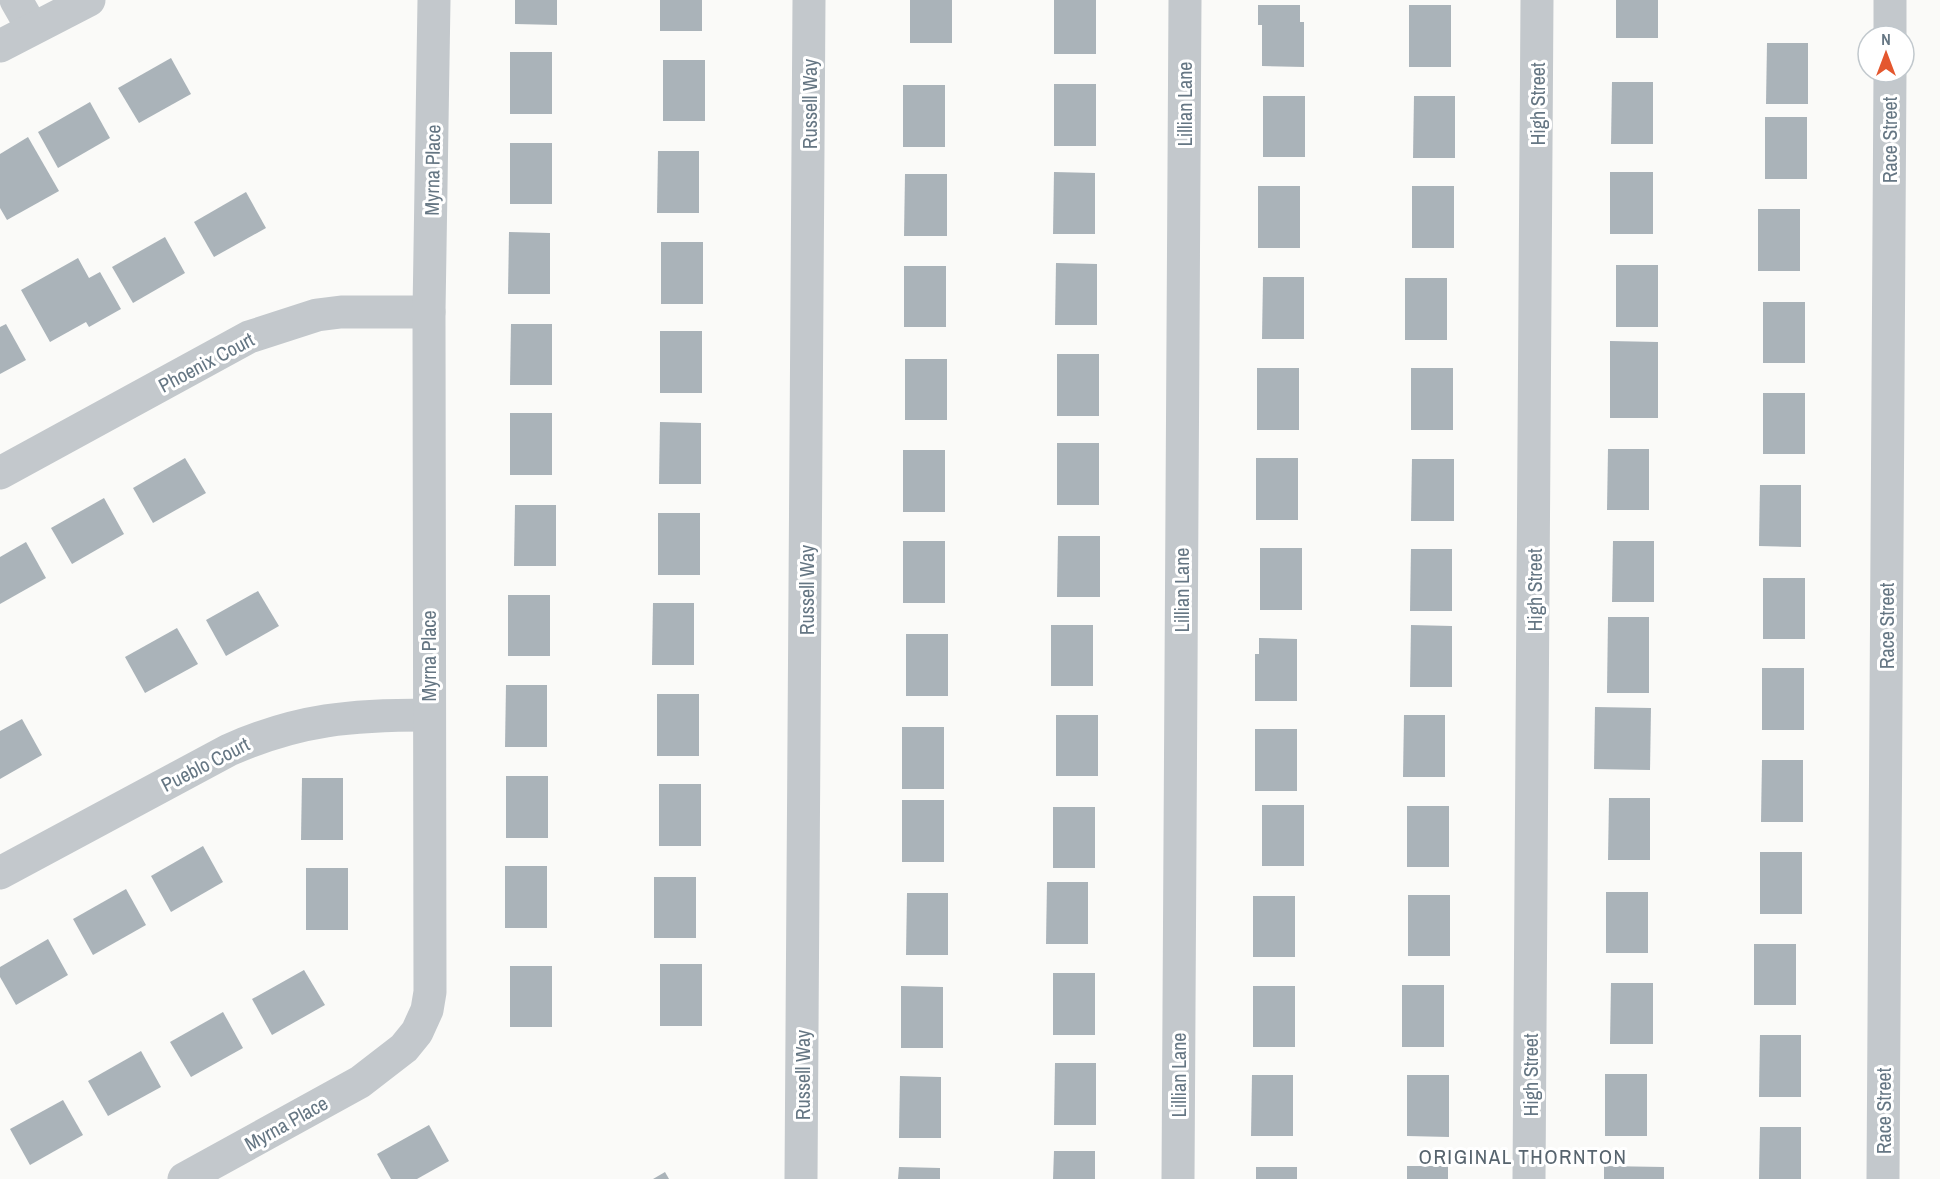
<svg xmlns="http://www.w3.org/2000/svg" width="1940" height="1179" viewBox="0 0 1940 1179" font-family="'Archivo Narrow',sans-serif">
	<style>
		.building { fill: #aab3b9 }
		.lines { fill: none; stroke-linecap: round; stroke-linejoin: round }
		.minor { stroke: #c3c8cc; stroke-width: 33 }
		.labels { text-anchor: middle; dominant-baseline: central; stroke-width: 6; stroke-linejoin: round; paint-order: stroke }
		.street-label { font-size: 20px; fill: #657683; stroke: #fff }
		.neighbourhood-label { font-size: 21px; letter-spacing: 1.5px; fill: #57646e; stroke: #fff }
	</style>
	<rect width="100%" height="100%" fill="#fafaf8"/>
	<!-- building -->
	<g class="building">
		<polygon points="515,0 557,0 557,25 515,24"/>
		<rect x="660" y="0" width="42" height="31"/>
		<rect x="910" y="0" width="42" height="43"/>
		<rect x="1054" y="0" width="42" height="54"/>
		<rect x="1616" y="0" width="42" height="38"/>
		<polygon points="1258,5 1300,5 1300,22 1304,22 1304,67 1262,66 1262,25 1258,25"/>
		<rect x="1409" y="5" width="42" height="62"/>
		<polygon points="1767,43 1808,43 1808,104 1766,104"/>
		<rect x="510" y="52" width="42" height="62"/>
		<polygon points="171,58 191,94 139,123 118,88"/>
		<rect x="663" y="60" width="42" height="61"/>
		<polygon points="1612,82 1653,82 1653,144 1611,144"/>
		<rect x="1054" y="84" width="42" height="62"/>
		<rect x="903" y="85" width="42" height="62"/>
		<rect x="1263" y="96" width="42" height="61"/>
		<polygon points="1414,96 1455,96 1455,158 1413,158"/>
		<polygon points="90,102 110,138 58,168 38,132"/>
		<rect x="1765" y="117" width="42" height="62"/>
		<polygon points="28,137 59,191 7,220 0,208 0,154"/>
		<rect x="510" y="143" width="42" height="61"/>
		<polygon points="658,151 699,151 699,213 657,213"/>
		<polygon points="1054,172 1095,173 1095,234 1053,234"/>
		<rect x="1610" y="172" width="43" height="62"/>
		<polygon points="905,174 947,174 947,236 904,236"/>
		<rect x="1258" y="186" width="42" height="62"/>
		<rect x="1412" y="186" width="42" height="62"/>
		<polygon points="246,192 266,228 214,257 194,222"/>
		<rect x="1758" y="209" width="42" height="62"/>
		<polygon points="509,232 550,233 550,294 508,294"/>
		<polygon points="165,237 185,273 133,303 112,267"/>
		<rect x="661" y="242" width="42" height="62"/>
		<polygon points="78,258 89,278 100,272 121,309 89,327 86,322 50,342 21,290"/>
		<polygon points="1056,263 1097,264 1097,325 1055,325"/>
		<rect x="1616" y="265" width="42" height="62"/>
		<rect x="904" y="266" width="42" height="61"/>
		<polygon points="1263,277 1304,277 1304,339 1262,339"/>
		<rect x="1405" y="278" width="42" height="62"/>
		<rect x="1763" y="302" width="42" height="61"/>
		<polygon points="6,324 26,360 0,374 0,327"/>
		<polygon points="511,324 552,324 552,385 510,385"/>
		<rect x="660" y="331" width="42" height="62"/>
		<polygon points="1610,341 1658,342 1658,418 1610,418"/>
		<rect x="1057" y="354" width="42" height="62"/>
		<rect x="905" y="359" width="42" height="61"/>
		<rect x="1257" y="368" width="42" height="62"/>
		<rect x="1411" y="368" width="42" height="62"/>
		<rect x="1763" y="393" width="42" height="61"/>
		<rect x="510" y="413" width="42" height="62"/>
		<polygon points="660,422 701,423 701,484 659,484"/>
		<rect x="1057" y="443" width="42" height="62"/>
		<polygon points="1608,449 1649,449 1649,510 1607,510"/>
		<rect x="903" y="450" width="42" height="62"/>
		<polygon points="185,458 206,493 153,523 133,488"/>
		<rect x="1256" y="458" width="42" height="62"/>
		<polygon points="1412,459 1454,459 1454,521 1411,521"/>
		<polygon points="1760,485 1801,485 1801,547 1759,546"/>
		<polygon points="104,498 124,534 72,564 51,528"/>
		<polygon points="515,505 556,505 556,566 514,566"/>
		<rect x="658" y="513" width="42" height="62"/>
		<polygon points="1058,536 1100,536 1100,597 1057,597"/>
		<rect x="903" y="541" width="42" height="62"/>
		<polygon points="1613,541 1654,541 1654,602 1612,602"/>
		<polygon points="26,542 46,578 0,604 0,557"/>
		<rect x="1260" y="548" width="42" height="62"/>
		<polygon points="1411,549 1452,549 1452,611 1410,611"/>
		<rect x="1763" y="578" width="42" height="61"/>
		<polygon points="258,591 279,626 226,656 206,620"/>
		<rect x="508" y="595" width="42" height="61"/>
		<polygon points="653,603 694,603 694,665 652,665"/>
		<polygon points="1608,617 1649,617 1649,693 1607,693"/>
		<rect x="1051" y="625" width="42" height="61"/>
		<polygon points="1411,625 1452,626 1452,687 1410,687"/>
		<polygon points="177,628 198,664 145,693 125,657"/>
		<rect x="906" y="634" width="42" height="62"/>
		<polygon points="1259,638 1297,639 1297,701 1255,701 1255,654 1259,654"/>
		<rect x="1762" y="668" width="42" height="62"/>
		<polygon points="506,685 547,685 547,747 505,747"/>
		<rect x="657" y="694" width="42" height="62"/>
		<polygon points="1595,707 1651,708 1650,770 1594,769"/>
		<rect x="1056" y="715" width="42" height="61"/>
		<polygon points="1404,715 1445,715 1445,777 1403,777"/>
		<polygon points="22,719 42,755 0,779 0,731"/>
		<rect x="902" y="727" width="42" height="62"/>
		<rect x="1255" y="729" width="42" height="62"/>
		<polygon points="1762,760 1803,760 1803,822 1761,822"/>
		<rect x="506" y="776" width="42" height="62"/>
		<polygon points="302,778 343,778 343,840 301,840"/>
		<rect x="659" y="784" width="42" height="62"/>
		<polygon points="1609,798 1650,798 1650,860 1608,860"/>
		<rect x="902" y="800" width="42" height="62"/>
		<rect x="1262" y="805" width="42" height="61"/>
		<rect x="1407" y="806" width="42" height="61"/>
		<rect x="1053" y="807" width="42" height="61"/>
		<polygon points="203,846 223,882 171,912 151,876"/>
		<rect x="1760" y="852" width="42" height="62"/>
		<rect x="505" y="866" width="42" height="62"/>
		<rect x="306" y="868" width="42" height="62"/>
		<rect x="654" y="877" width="42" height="61"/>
		<polygon points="1047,882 1088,882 1088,944 1046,944"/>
		<polygon points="126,889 146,925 93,955 73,919"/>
		<rect x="1606" y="892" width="42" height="61"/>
		<polygon points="907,893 948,893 948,955 906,955"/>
		<rect x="1408" y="895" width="42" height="61"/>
		<rect x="1253" y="896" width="42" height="61"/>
		<polygon points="48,939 68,975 16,1005 0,977 0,967"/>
		<rect x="1754" y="944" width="42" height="61"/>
		<rect x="660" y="964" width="42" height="62"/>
		<rect x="510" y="966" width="42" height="61"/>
		<polygon points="304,970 325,1005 272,1035 252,999"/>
		<rect x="1053" y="973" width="42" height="62"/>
		<polygon points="1611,983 1653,983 1653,1044 1610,1044"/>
		<rect x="1402" y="985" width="42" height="62"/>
		<polygon points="901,986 943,987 943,1048 901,1048"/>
		<rect x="1253" y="986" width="42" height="61"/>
		<polygon points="223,1012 243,1048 191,1077 170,1042"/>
		<polygon points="1760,1035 1801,1035 1801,1097 1759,1097"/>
		<polygon points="141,1051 161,1087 108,1116 88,1081"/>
		<polygon points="1055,1063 1096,1063 1096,1125 1054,1125"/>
		<rect x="1605" y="1074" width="42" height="62"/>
		<polygon points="1252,1075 1293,1075 1293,1136 1251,1136"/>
		<polygon points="1407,1075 1449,1075 1449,1137 1407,1136"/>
		<polygon points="900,1076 941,1077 941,1138 899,1138"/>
		<polygon points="63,1100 83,1135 30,1165 10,1129"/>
		<polygon points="429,1125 449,1161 417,1179 391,1179 377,1154"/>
		<polygon points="1760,1127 1801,1127 1801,1179 1759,1179"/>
		<polygon points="1054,1151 1095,1151 1095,1179 1053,1179"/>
		<rect x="1407" y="1166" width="41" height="13"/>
		<polygon points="1604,1166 1664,1167 1664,1179 1604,1179"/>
		<polygon points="899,1167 940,1168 940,1179 898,1179"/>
		<rect x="1256" y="1167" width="41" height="12"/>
		<polygon points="665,1172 669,1179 653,1179"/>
	</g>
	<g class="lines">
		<!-- minor -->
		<g class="minor">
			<polyline points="16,0 32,28"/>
			<polyline points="1890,36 1890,0"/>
			<polyline points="0,46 89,0"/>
			<polyline points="0,473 249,337 317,315 341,312 429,312"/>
			<path d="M0 873 229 750C299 719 352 715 428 715"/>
			<polyline points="184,1179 360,1082 404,1048 417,1032 427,1010 430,992 429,312 434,0"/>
			<polyline points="801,1179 809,0"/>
			<polyline points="1178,1179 1185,0"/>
			<polyline points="1529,1179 1537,0"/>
			<polyline points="1883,1179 1890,72"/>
		</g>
	</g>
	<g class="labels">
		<!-- street labels -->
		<g class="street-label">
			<text transform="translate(809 104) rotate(-90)">Russell Way</text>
			<text transform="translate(1184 104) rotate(-90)">Lillian Lane</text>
			<text transform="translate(1537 104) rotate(-90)">High Street</text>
			<text transform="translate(1889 140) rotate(-90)">Race Street</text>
			<text transform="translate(432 170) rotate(-89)">Myrna Place</text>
			<text transform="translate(206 362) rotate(-28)">Phoenix Court</text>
			<text transform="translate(806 590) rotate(-90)">Russell Way</text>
			<text transform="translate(1181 590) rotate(-90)">Lillian Lane</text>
			<text transform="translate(1534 590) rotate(-90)">High Street</text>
			<text transform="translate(1886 626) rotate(-90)">Race Street</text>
			<text transform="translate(428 656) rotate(-90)">Myrna Place</text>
			<text transform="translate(205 764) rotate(-27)">Pueblo Court</text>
			<text transform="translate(802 1075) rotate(-90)">Russell Way</text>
			<text transform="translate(1178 1075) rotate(-90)">Lillian Lane</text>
			<text transform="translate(1530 1075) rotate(-90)">High Street</text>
			<text transform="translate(1883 1111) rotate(-90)">Race Street</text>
			<text transform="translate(286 1123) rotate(-29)">Myrna Place</text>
		</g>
		<!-- neighbourhood labels -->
		<g class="neighbourhood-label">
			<text x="1523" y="1156">ORIGINAL THORNTON</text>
		</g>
	</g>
	<!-- north arrow -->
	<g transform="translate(1886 54)"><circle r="28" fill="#ffffff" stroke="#c1c8cd" stroke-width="1.5"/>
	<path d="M0-4.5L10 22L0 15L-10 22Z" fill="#e4572e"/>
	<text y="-9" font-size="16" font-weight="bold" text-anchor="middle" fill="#657683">N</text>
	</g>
</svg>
